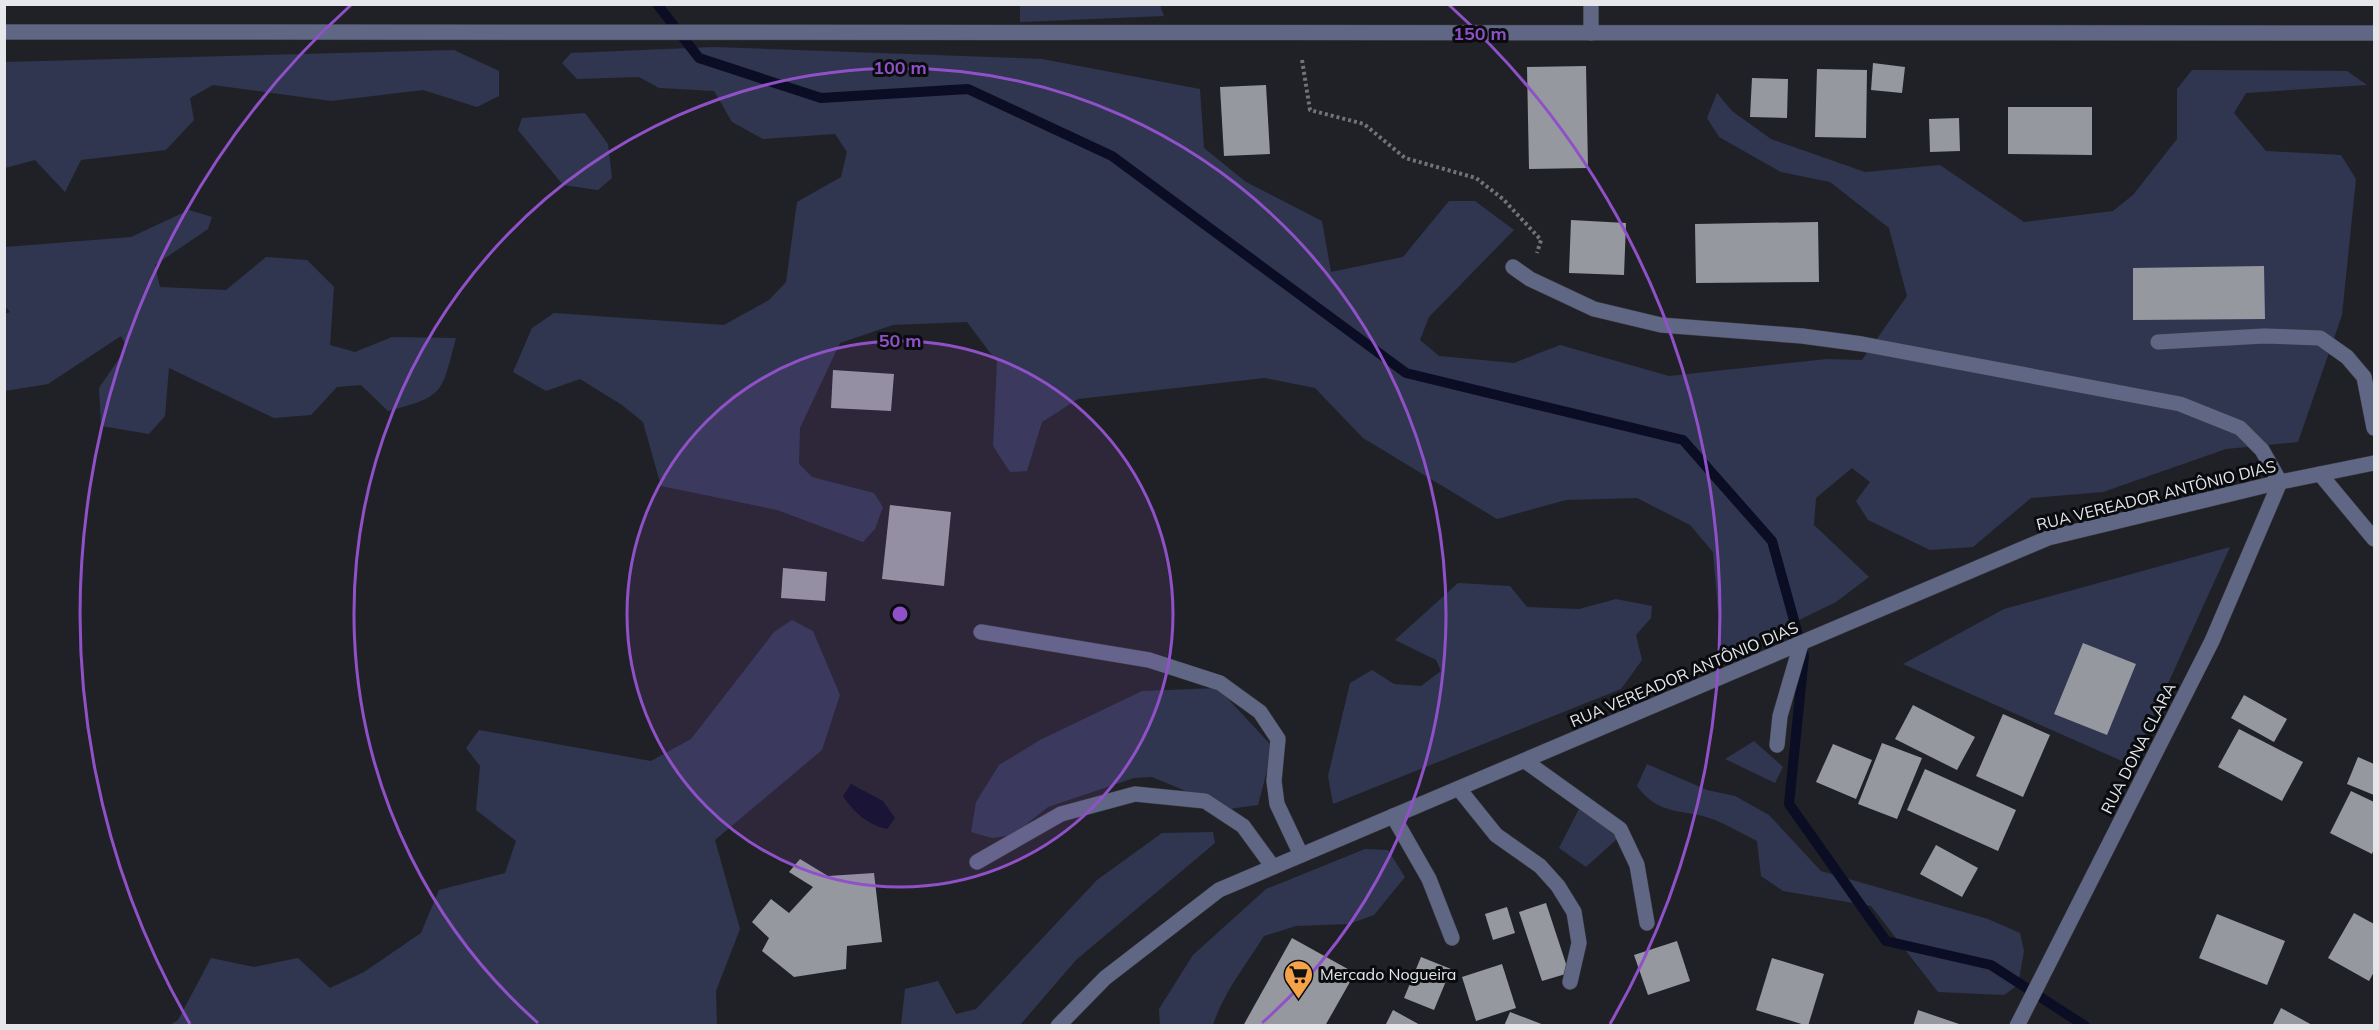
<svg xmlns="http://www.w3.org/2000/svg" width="2379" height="1030" viewBox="0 0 2379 1030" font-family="Mulish,sans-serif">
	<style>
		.green { fill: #303650 }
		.water { fill: #0a0d24 }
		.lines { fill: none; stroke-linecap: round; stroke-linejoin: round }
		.stream { stroke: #0a0d24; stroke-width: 10 }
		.building { fill: #9698a0 }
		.minor-casing { stroke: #3c3d42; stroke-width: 16 }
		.path { stroke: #727378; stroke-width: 4; stroke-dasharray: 3 3; stroke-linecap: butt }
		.minor { stroke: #606785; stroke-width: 15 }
		.ring { fill: none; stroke: #9051c8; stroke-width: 3 }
		.labels { text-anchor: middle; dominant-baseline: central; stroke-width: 6; stroke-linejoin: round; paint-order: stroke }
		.street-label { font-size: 16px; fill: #e6e7eb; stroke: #0a0b0e }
		.poi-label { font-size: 16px; fill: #e6e7eb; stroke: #0a0b0e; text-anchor: start }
		.centre { fill: #9051c8; stroke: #0a0b0e; stroke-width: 3 }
		.ring-label { font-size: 18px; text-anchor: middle; font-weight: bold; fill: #9051c8; stroke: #0a0b0e; stroke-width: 6; stroke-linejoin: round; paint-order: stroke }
	</style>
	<rect width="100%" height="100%" fill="#202127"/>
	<!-- green -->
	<g class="green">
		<polygon points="1020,5 1160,5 1164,16 1020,22"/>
		<polygon points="714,47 1042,59 1200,89 1204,148 1246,182 1322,221 1331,272 1403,257 1449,201 1475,201 1514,230 1429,317 1420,340 1439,356 1514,363 1560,345 1669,376 1827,359 1862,360 1907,296 1889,228 1830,182 1781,172 1719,137 1707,118 1717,93 1732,111 1771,139 1865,172 1940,165 2024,222 2113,211 2133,195 2177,139 2177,89 2192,70 2347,71 2367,85 2246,93 2234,113 2266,151 2341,155 2356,179 2342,315 2298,442 2226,449 2103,492 2031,498 1973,547 1930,550 1868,520 1856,501 1870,482 1852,468 1816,498 1814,525 1869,577 1836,602 1735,651 1721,647 1713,552 1690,525 1637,498 1566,500 1497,519 1363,438 1315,388 1265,378 1078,399 1042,422 1027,471 1010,472 993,446 997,362 967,322 893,325 840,343 800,428 799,464 812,477 874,493 883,507 875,529 863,542 777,510 661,486 643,422 622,405 580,379 546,391 513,372 532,328 554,313 724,325 769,300 786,282 797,202 841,177 847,152 835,134 763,139 732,122 714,91 659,88 639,77 577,79 562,63 571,53"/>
		<polygon points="454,50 499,71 499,96 477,107 423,90 331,101 213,85 190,98 194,120 166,150 81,160 65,192 35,160 5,168 5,62"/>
		<polygon points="585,113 608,144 612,178 598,190 563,185 518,130 522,118"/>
		<path d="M189 210 212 217 208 229 155 265 160 287 226 290 266 257 307 260 334 287 330 345 355 352 392 337 456 338C441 393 446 396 388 411L361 385 337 387 311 415 274 418 169 368 165 416 149 434 101 426 99 388 127 347 121 336 48 384 5 391V314L10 312 5 306V247L131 237Z"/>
		<polygon points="2230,547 2131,765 1903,664 2004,609"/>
		<polygon points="1458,583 1510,586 1527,607 1579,609 1616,599 1652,606 1651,618 1636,635 1642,660 1621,689 1333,804 1328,776 1350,683 1372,670 1394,684 1421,686 1441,671 1436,660 1395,640"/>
		<polygon points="792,620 813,631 840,695 822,750 715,840 740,929 716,991 717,1025 170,1025 178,1020 211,958 254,967 298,958 330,988 364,972 421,933 439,890 505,873 516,841 476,810 480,766 466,748 479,730 651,761 691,739 774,632"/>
		<polygon points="1218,688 1270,744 1268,767 1258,805 1229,809 1152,777 1134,778 1048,807 1013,835 992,838 971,832 976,802 999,765 1040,740 1142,691"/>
		<polygon points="1754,741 1783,767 1775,783 1725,759"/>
		<path d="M1647 764 1707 790 1735 796 1769 815 1821 871 1988 919 2020 933 2024 951 2018 985 2004 995 1938 992 1871 906 1783 891 1761 876 1757 841C1743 834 1729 826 1715 820 1684 808 1659 817 1637 786Z"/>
		<polygon points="1580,807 1618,838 1586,867 1559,848"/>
		<polygon points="1213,832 1215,843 1076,960 1020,1025 901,1025 905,989 938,981 956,1014 976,1009 1097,880 1162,833"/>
		<path d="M1365 849 1388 850 1405 877 1374 915 1349 924 1296 926 1264 936C1246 965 1223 993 1213 1025H1160L1159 1009 1193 955 1266 889Z"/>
	</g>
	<!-- water -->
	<path class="water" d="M851 784 883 801 895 818 887 829C868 825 854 813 843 796Z"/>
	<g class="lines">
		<!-- stream -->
		<polyline class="stream" points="657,4 699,58 821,98 968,89 1112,156 1406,373 1683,440 1772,541 1804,656 1789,804 1886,941 1991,965 2085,1026"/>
	</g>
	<!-- building -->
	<g class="building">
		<polygon points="1873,63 1905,67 1902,93 1871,90"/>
		<polygon points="1586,66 1588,168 1529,169 1527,67"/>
		<polygon points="1817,69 1867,70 1866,138 1815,137"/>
		<polygon points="1752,78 1788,79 1787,118 1750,117"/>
		<polygon points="1266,85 1270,154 1224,156 1220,87"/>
		<polygon points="2008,107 2092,107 2092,155 2008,154"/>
		<polygon points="1959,118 1960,151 1930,152 1929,119"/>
		<polygon points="1571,220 1626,223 1624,275 1569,273"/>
		<polygon points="1818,222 1819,282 1696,283 1695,224"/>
		<polygon points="2264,266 2265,319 2133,320 2133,268"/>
		<polygon points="833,370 894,374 891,411 831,408"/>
		<polygon points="890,505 951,512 944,586 882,579"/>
		<polygon points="783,568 827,572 825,601 781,598"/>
		<polygon points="2083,643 2136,664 2107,735 2054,714"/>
		<polygon points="2244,695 2287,719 2274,742 2231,718"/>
		<polygon points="1913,705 1975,737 1957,770 1895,739"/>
		<polygon points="2003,714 2050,735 2023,797 1976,776"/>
		<polygon points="2239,729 2303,762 2282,801 2218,767"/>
		<polygon points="1882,743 1922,758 1897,819 1858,804"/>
		<polygon points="1833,744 1872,760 1856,799 1816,782"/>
		<polygon points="2358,757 2374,764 2374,795 2347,784"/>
		<polygon points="1925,769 2016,810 1998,851 1907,810"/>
		<polygon points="2351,791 2374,802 2374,849 2372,854 2330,833"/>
		<polygon points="1936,845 1978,868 1962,897 1920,874"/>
		<polygon points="800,859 828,876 874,873 882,942 847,946 846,969 794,977 762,951 769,938 752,922 771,899 789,913 813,887 789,872"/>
		<polygon points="1546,903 1569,973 1542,981 1519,912"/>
		<polygon points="1507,907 1515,933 1493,940 1485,914"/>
		<polygon points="2354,913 2374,924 2374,972 2369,981 2328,958"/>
		<polygon points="2217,914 2285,941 2267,985 2199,958"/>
		<polygon points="1292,938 1355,973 1325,1026 1243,1026"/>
		<polygon points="1677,941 1690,981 1648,995 1634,955"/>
		<polygon points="1421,957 1451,969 1434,1010 1404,998"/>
		<polygon points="1772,958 1824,974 1808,1026 1756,1010"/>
		<polygon points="1502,964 1516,1008 1476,1021 1462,977"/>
		<polygon points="2281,1008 2314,1026 2272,1026"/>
		<polygon points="1393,1010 1422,1026 1385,1026"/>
		<polygon points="1918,1010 1962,1025 1962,1026 1913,1026"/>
		<polygon points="1510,1012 1544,1025 1544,1026 1504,1026"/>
	</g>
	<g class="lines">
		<defs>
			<g id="minor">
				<polyline points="4,32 2374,33"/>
				<polyline points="1591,33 1591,4"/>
				<polyline points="1513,267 1530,279 1594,309 1661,325 1802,336 1862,344 2180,404 2240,428 2262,450 2280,482 2212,641 2017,1026"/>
				<polyline points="2158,342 2264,336 2320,338 2347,357 2364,377 2374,428"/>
				<polyline points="2320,474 2374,539"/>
				<polyline points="981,632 1149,660 1220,683 1260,712 1278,739 1274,781 1277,804 1301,855"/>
				<polyline points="1777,745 1780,716 1801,644"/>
				<polyline points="1525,761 1620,829 1637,865 1647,923"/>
				<polyline points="1459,789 1496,835 1540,866 1558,886 1574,912 1579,943 1570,982"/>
				<polyline points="1393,816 1429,879 1452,938"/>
				<polyline points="977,862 1061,814 1135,794 1205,801 1243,826 1273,867"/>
				<polyline points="1058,1026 1105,978 1219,890 2048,538 2280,482 2374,463"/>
			</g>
		</defs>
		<!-- minor casing -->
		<use href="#minor" class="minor-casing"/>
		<!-- path -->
		<polyline class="path" points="1302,60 1310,110 1364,124 1405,158 1476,178 1503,199 1541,240 1537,253"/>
		<!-- minor -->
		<use href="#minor" class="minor"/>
	</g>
	<!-- distance rings -->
	<circle cx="900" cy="614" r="273" fill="#9051c8" fill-opacity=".12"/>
	<g class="ring">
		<circle cx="900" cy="614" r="273"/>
		<path d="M538 1023A546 546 0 1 1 1262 1023"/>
		<path d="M190 1024A820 820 0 0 1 351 5M1449 5A820 820 0 0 1 1610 1024"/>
	</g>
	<!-- icons -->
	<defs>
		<symbol id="supermarket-pin" viewBox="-11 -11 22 30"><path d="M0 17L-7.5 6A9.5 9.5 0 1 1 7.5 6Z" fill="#f6a248" stroke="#0a0b0e"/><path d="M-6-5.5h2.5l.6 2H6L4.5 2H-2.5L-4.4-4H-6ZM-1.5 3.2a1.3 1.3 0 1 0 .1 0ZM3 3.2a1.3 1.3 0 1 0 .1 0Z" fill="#111"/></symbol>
	</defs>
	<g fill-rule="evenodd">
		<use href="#supermarket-pin" x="1282" y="958" width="33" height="45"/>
	</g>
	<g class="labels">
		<!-- street labels -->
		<g class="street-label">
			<text transform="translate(2156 495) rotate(-14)">RUA VEREADOR ANTÔNIO DIAS</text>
			<text transform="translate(1684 674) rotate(-23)">RUA VEREADOR ANTÔNIO DIAS</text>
			<text transform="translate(2138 748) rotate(-63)">RUA DONA CLARA</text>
		</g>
		<!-- poi labels -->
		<g class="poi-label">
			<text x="1320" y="974">Mercado Nogueira</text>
		</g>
	</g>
	<circle cx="900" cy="614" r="9" class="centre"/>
	<g class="ring-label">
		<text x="1480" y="40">150 m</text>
		<text x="900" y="74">100 m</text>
		<text x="900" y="347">50 m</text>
	</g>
	<!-- border -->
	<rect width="2379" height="1030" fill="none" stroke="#e6e7eb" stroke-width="12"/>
</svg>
